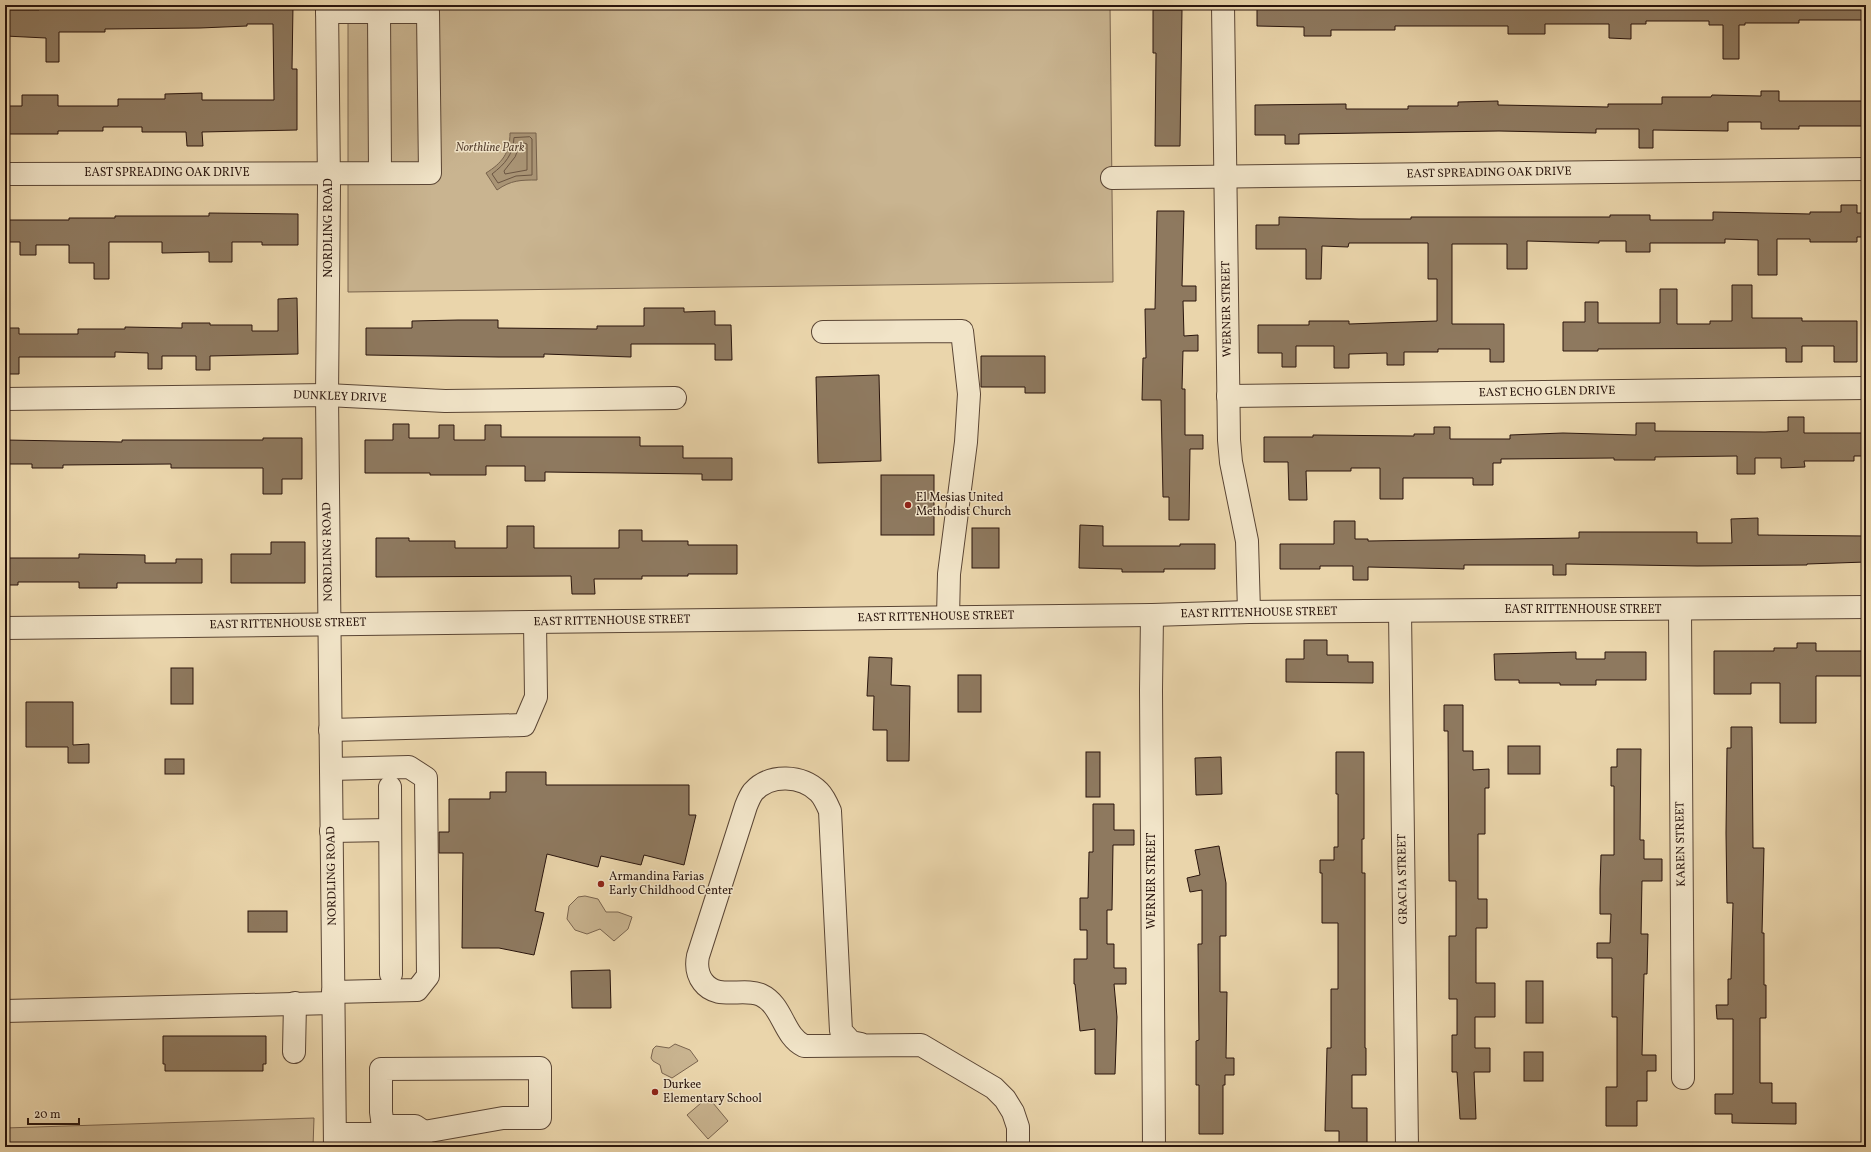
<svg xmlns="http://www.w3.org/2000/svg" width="1871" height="1152" viewBox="0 0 1871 1152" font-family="Vollkorn,serif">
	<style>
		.green { fill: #c9b490; stroke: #7a644e }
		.water { fill: #a99475; stroke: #76614b }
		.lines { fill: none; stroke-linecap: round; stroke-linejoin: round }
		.shore { stroke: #6a5441; stroke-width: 1 }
		.building { fill: #8e795f; stroke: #2a150d }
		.minor-casing { stroke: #5a4534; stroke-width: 24 }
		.minor { stroke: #f1e4c8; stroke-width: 22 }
		.poi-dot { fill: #8f2418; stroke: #f1e4c8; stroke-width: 1.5 }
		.labels { text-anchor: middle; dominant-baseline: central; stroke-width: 3; stroke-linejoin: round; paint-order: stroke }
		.park-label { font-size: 12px; font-style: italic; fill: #5a4534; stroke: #f1e4c8 }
		.street-label { font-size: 12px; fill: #2a150d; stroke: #f1e4c8 }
		.poi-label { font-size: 12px; fill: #2a150d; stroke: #f1e4c8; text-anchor: start }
	</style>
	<rect width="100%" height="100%" fill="#ead5ab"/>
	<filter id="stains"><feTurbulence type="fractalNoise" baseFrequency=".005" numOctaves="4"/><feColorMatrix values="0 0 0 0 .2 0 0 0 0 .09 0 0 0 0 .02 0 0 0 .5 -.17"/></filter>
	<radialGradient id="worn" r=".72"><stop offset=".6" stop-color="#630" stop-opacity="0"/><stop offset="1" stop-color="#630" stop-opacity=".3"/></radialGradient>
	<!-- green -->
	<g class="green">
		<polygon points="348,5 1110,5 1113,282 348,292"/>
		<polygon points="585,896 598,899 606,912 618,912 632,917 628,929 614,941 600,929 587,934 575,930 567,919 569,906 578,897"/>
		<polygon points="675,1044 690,1050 698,1061 672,1078 662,1073 660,1065 653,1061 651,1058 653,1049 656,1046 669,1048"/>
		<polygon points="708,1097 728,1121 708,1139 687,1115"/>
		<polygon points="314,1118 313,1147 5,1147 5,1128"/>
	</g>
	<!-- water -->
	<path class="water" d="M510 133H536L537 180C521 180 511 180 497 190L486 173C502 163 510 153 510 133Z"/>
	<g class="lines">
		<!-- shore -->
		<g class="shore">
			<path d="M530 137 532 139V175L516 176 498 183 492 174C505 164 513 155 514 138Z"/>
			<polygon points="521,142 527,144 527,170 505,174 504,171 515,157"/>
		</g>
	</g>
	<!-- building -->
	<g class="building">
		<polygon points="39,5 293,5 292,69 297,69 297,130 202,132 203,146 187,146 186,132 142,132 142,127 103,127 103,131 58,131 58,134 5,134 5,106 22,106 22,95 58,95 58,106 118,106 118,99 165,99 165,94 202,93 202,100 274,100 273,24 247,24 247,26 200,28 105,29 105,32 59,32 59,62 46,62 46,38 5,36 5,10 39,10"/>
		<polygon points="1257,5 1866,5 1866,20 1799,20 1799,23 1745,23 1745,25 1739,25 1739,59 1723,59 1723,25 1709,25 1709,21 1646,21 1646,24 1631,24 1631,39 1609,38 1609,24 1545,24 1545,34 1508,34 1508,26 1395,26 1395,30 1331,30 1331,36 1304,36 1304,27 1257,26"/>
		<polygon points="1153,10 1182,10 1180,146 1155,146 1156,53 1153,53"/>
		<polygon points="1761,91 1779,91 1779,101 1866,101 1866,126 1799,126 1799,129 1761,129 1761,122 1728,122 1728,131 1653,130 1653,148 1639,148 1639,129 1596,129 1596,133 1499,131 1299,134 1299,144 1285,144 1285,135 1255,135 1255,105 1346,104 1346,109 1408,109 1408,106 1458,106 1458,102 1498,101 1498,105 1608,107 1608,104 1662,104 1662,97 1711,97 1712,95 1761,96"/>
		<polygon points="1841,205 1857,205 1857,213 1866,213 1866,237 1857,237 1857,242 1810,242 1810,239 1777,239 1777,275 1758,275 1758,240 1725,239 1725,243 1650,243 1650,252 1626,252 1626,241 1599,241 1599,243 1527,241 1527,269 1507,269 1507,244 1452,244 1452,324 1504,324 1504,362 1490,362 1490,349 1438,349 1438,352 1404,352 1404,365 1387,365 1387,353 1349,354 1349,368 1334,368 1334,346 1296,346 1296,367 1282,367 1282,353 1258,353 1258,325 1309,325 1309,321 1349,321 1349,324 1437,321 1437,279 1428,279 1428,243 1349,243 1348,247 1322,246 1321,279 1306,279 1306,249 1256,249 1256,225 1279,225 1279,217 1359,219 1411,219 1411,217 1610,217 1610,215 1650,215 1650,220 1713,220 1713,212 1810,214 1810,212 1841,212"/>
		<polygon points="1157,211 1184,211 1182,286 1196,286 1196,301 1183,301 1184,336 1198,335 1198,351 1183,351 1182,389 1185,389 1185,435 1203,435 1203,449 1190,449 1189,520 1169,520 1169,497 1163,497 1161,400 1142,400 1143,358 1146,358 1145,309 1155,309"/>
		<polygon points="209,213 298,214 298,245 262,245 262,242 232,242 232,262 209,262 209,252 162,253 162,242 109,242 109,279 94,279 94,263 69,263 69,245 36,245 36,255 20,255 20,242 5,242 5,220 69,220 69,218 115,218 115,216 209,216"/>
		<polygon points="1732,285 1752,285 1752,318 1802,318 1802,321 1857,321 1857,362 1834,362 1834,346 1802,346 1802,362 1786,362 1786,348 1598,349 1598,351 1563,351 1563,322 1585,322 1585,302 1598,302 1598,323 1660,323 1660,289 1677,289 1677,324 1710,324 1710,321 1732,321"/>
		<polygon points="297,298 298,354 210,356 210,370 196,370 196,356 162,356 162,369 148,369 148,353 115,352 115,357 19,357 19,374 5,374 5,328 19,328 19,334 78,334 78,329 125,329 125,327 182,328 182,323 210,323 210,325 252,325 252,331 278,331 278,299"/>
		<polygon points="644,308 684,308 684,312 715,311 715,325 731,325 732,360 715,360 715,344 631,344 631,357 544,354 544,357 498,357 366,355 366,328 412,328 412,321 458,320 498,320 498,328 597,329 597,326 644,326"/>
		<polygon points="981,356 1045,356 1045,393 1025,393 1025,387 981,387"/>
		<polygon points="879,375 881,461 818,463 816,377"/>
		<polygon points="1788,417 1804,417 1804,433 1866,433 1866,456 1854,456 1854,461 1804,461 1805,467 1781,468 1781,458 1755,458 1755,474 1737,474 1737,456 1655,457 1655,460 1614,460 1614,458 1501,459 1501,463 1493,463 1493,485 1473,485 1473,478 1403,478 1403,499 1380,499 1380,468 1351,468 1351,471 1306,471 1307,500 1289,500 1288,462 1264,462 1264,437 1313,437 1313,435 1414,436 1414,434 1434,434 1434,427 1450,427 1450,439 1510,439 1510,435 1563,433 1636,435 1636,423 1655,423 1655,431 1765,432 1788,431"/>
		<polygon points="393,424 409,424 409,438 439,438 439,425 454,425 454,440 485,440 485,425 501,425 501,437 640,437 640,446 683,446 683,458 732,458 732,480 702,480 702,474 545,472 545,481 525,481 525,466 486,466 486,475 430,475 430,473 365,473 365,440 393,440"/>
		<polygon points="263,438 302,438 302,479 282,479 282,494 263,494 263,468 171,468 171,464 63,465 63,468 32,468 32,464 5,464 5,440 122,442 122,440 263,440"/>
		<rect x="881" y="475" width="53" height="60"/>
		<polygon points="1758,518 1758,535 1866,536 1866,562 1807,564 1807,565 1697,566 1566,564 1566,575 1553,575 1553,565 1464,565 1464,569 1368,567 1368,580 1353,580 1353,566 1320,566 1320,569 1280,569 1280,544 1334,544 1334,521 1355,521 1355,539 1368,539 1368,541 1579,538 1579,532 1697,532 1697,543 1732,543 1731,519"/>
		<polygon points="1080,525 1103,526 1103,546 1180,546 1180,544 1215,544 1215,569 1164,569 1164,572 1122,572 1122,569 1079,568"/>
		<polygon points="507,526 534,526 534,548 619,548 619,530 642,530 642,541 688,541 688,545 737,545 737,574 688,574 688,576 642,576 642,579 594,579 595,594 572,594 571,576 376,577 376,538 409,538 409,541 455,541 455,548 507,548"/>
		<rect x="972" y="528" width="27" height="40"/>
		<polygon points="271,542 305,542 305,583 231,583 231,554 271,554"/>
		<polygon points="79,554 145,555 145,563 176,563 176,559 202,559 202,583 117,583 117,588 79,588 79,582 18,582 18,585 5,585 5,558 79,558"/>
		<polygon points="1304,640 1327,640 1327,655 1348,655 1348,662 1373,662 1373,683 1286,682 1286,659 1304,659"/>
		<polygon points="1797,643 1816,643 1816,651 1866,651 1866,676 1816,676 1816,723 1780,723 1780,683 1751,683 1751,694 1714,694 1714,651 1774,651 1774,648 1797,648"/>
		<polygon points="1576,652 1576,659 1605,659 1605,652 1646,652 1646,680 1596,680 1596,685 1560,685 1560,683 1519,683 1519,680 1495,680 1494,654"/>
		<polygon points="869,657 892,658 891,685 910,686 909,761 887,761 887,730 873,730 874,696 867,696"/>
		<rect x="171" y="668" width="22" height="36"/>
		<rect x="958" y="675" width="23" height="37"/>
		<polygon points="26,702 73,702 73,745 89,744 89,763 68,763 68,747 26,747"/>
		<polygon points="1444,705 1463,705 1463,751 1473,751 1473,770 1489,769 1489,788 1485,788 1485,834 1478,834 1478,899 1487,899 1487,928 1476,928 1476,983 1495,983 1495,1017 1475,1017 1475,1048 1490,1048 1490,1072 1474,1072 1476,1119 1460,1119 1457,1072 1452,1072 1452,1035 1457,1035 1457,999 1449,999 1449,936 1456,936 1456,881 1449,881 1448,731 1444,731"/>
		<polygon points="1731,727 1752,727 1753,848 1764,848 1762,933 1764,933 1764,985 1766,985 1766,1018 1760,1018 1760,1083 1772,1083 1772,1103 1796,1103 1796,1124 1732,1123 1732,1114 1715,1114 1715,1094 1733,1094 1733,1019 1717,1019 1716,1005 1728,1005 1728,979 1731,979 1733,903 1727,903 1726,833 1727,748 1731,748"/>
		<rect x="1508" y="746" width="32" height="28"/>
		<polygon points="1617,749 1641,749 1640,840 1644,840 1644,859 1662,859 1662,881 1642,881 1641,934 1648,934 1647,974 1644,974 1642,1055 1656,1055 1656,1071 1647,1071 1647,1101 1637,1101 1637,1126 1606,1126 1606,1087 1617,1087 1617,1017 1612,1017 1612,958 1597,958 1597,943 1610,943 1611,914 1600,914 1600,889 1601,855 1614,855 1614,786 1611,786 1611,767 1617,767"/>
		<rect x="1086" y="752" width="14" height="45"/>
		<polygon points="1336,752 1364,752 1364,839 1362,839 1362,873 1365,873 1365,1048 1366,1048 1366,1075 1352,1075 1352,1108 1367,1108 1367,1147 1339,1147 1339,1131 1325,1131 1327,1048 1331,1048 1331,989 1338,989 1338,923 1322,923 1322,873 1320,873 1320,860 1334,860 1334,847 1338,847 1338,794 1336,794"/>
		<polygon points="1221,757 1222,794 1196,795 1195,758"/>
		<rect x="165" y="759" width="19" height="15"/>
		<polygon points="506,772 546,772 546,785 689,785 689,815 696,815 684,865 644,855 641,865 601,856 598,867 547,854 535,911 544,913 534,955 499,948 462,948 463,853 439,853 439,832 449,832 449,799 490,799 490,792 506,792"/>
		<polygon points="1093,804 1114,804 1114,830 1134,830 1134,845 1113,845 1112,910 1107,910 1107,944 1114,944 1114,968 1126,968 1126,984 1114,984 1117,1017 1115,1074 1095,1074 1095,1029 1080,1031 1075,984 1074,984 1074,959 1087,959 1087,930 1080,930 1080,898 1088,898 1089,852 1093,852"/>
		<polygon points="1219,846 1226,883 1226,936 1220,936 1220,992 1227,992 1226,1058 1234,1058 1234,1075 1225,1075 1225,1085 1223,1085 1223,1134 1199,1134 1199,1085 1196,1085 1196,1041 1199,1040 1198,944 1202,944 1202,890 1190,892 1187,878 1200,875 1195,850"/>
		<rect x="248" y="911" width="39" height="21"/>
		<polygon points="610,970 611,1008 572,1008 571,971"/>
		<rect x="1526" y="981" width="17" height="42"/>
		<polygon points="163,1036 266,1036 266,1064 263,1064 263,1071 165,1071 165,1064 163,1064"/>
		<rect x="1524" y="1052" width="19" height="29"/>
	</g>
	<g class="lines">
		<defs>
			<g id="minor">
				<polyline points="327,5 329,185 327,395 335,1147"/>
				<polyline points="1223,5 1229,440 1231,462 1247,541 1249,612"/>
				<polyline points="379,12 380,173"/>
				<polyline points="5,174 430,173 428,12 327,12"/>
				<polyline points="1112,178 1866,169"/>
				<polyline points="823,332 962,331 969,394 966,442 949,574 948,617"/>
				<polyline points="1228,396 1866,388"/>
				<polyline points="5,399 327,395 445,401 675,398"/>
				<polyline points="1680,609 1683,1078"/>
				<polyline points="1400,611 1407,1147"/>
				<polyline points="1152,615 1151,690 1154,1147"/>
				<polyline points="5,628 1152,615 1249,612 1866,607"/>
				<polyline points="330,730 524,725 536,697 535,622"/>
				<polyline points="331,769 409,767 426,778 428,976 417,990 333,992"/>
				<polyline points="390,787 391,974"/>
				<polyline points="331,831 390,830"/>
				<polyline points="5,1011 333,1003"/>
				<path d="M861 1044 851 1042 841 1031 830 811C827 804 824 797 819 792 802 775 770 773 753 792 750 796 748 801 746 806L698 956C696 966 697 974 703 982 717 1001 743 987 761 995 783 1005 783 1036 804 1046L921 1045 994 1088 1005 1099 1013 1112 1018 1127V1147"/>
				<polyline points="294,1052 295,1003"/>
				<polyline points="335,1134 384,1134 394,1139 413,1139 424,1132 415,1126 391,1126 384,1134"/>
				<polyline points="384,1134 381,1112 381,1069 540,1068 540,1118 503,1118 424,1132 419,1147"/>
			</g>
		</defs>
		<!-- minor casing -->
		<use href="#minor" class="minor-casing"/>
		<!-- minor -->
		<use href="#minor" class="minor"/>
	</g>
	<!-- markers -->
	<g class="poi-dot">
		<circle cx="908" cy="505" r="4"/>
		<circle cx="601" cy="884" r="4"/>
		<circle cx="655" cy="1092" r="4"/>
	</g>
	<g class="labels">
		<!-- park labels -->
		<g class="park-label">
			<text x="490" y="148">Northline Park</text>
		</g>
		<!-- street labels -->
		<g class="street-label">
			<text x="167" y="173">EAST SPREADING OAK DRIVE</text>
			<text transform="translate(1489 173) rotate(-1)">EAST SPREADING OAK DRIVE</text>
			<text transform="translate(329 228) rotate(-90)">NORDLING ROAD</text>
			<text transform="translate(1227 309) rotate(-91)">WERNER STREET</text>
			<text transform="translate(1547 392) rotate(-1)">EAST ECHO GLEN DRIVE</text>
			<text transform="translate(340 397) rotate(2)">DUNKLEY DRIVE</text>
			<text transform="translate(328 552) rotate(-91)">NORDLING ROAD</text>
			<text x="1583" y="610">EAST RITTENHOUSE STREET</text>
			<text transform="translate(1259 613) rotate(-1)">EAST RITTENHOUSE STREET</text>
			<text transform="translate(936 617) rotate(-1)">EAST RITTENHOUSE STREET</text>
			<text transform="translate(612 621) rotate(-1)">EAST RITTENHOUSE STREET</text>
			<text transform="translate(288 624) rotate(-1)">EAST RITTENHOUSE STREET</text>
			<text transform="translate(1681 844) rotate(-91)">KAREN STREET</text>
			<text transform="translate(332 876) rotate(-91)">NORDLING ROAD</text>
			<text transform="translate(1403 879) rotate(-91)">GRACIA STREET</text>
			<text transform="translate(1152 881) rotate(-90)">WERNER STREET</text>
		</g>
		<!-- poi labels -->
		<g class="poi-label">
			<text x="916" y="498">El Mesias United<tspan x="916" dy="14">Methodist Church</tspan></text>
			<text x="609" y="877">Armandina Farias<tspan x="609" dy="14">Early Childhood Center</tspan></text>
			<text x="663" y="1085">Durkee<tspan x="663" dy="14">Elementary School</tspan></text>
		</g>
	</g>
	<!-- margin -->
	<rect width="1871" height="1152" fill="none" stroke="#ead5ab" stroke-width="20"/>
	<rect x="6" y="6" width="1859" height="1140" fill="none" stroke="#2a150d" stroke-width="2"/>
	<rect x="10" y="10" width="1851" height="1132" fill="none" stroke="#2a150d"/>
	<!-- scale -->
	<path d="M28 1118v6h51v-6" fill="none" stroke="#2a150d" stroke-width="2"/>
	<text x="34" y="1118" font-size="12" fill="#2a150d" stroke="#f1e4c8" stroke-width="3" paint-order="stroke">20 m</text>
	<rect width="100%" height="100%" filter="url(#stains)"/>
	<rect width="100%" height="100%" fill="url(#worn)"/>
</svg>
